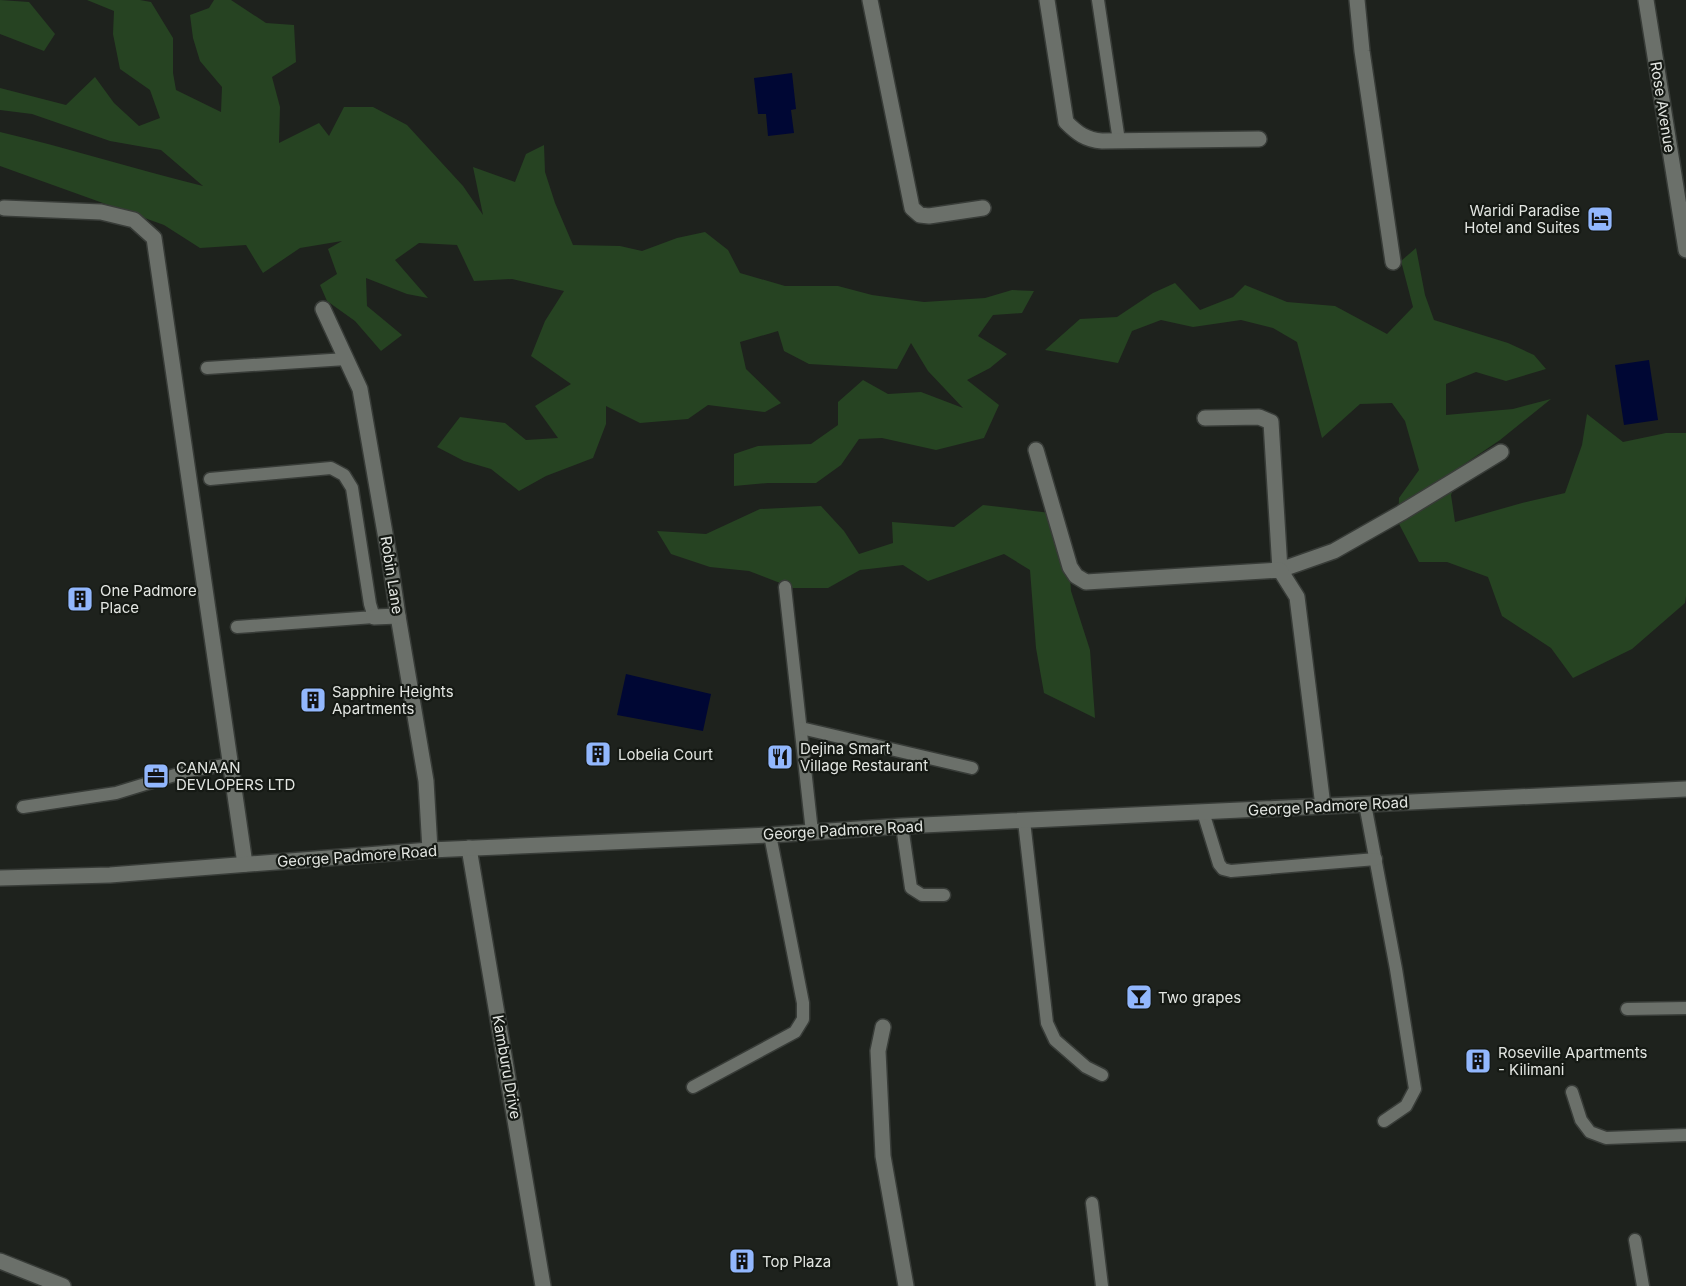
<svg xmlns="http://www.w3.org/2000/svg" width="1686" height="1286" viewBox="0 0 1686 1286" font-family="Inter,sans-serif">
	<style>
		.green { fill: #264322 }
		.water { fill: #000734 }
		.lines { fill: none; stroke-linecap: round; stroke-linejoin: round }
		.lane-casing { stroke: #383c38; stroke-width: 15 }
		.street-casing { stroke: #383c38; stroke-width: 18 }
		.lane { stroke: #6b706a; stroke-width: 12 }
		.street { stroke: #6b706a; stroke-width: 15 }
		.labels { text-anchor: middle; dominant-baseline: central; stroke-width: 4.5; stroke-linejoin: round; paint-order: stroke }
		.street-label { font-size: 15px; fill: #e3e6e2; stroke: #151914 }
		.poi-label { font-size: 15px; fill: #e3e6e2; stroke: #151914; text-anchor: start }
	</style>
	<rect width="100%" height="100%" fill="#1e221d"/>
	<!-- green -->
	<g class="green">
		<polygon points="0,0 29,2 55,34 44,51 0,34"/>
		<path d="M87 0H140L151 2 173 38V73L176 90 221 112 222 87 200 61 193 38 190 15 209 8 214 0H231L266 23 294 25 296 62 272 77 280 107 279 143 319 123 329 136 344 107H373L407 125 463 186 483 215 473 167 515 182 526 154 544 145 545 172 555 203 573 245 620 246 642 251 677 238 705 232 728 250 740 273 785 286H838L872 295 924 302 985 298 1012 290 1034 291 1022 313 993 315 978 336 1007 354 990 368 967 380 999 405 984 438 936 450 882 438 859 439 841 465 816 483H768L734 486V454L758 446 811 444 838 425V402L863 380 888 394 921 392 963 408 928 371 911 343 897 369 809 364 784 351 778 331 740 342 746 369 781 403 765 412 708 405 688 419 640 423 606 406V424L593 458 546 476 519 491 491 469 464 461 437 447 460 417 505 423 526 440 558 438 535 406 571 384 531 356 545 321 564 291 512 279 474 281 457 245 419 243 395 260 428 298 407 294 366 278 367 306 402 335 381 351 355 321 327 301 320 285 337 274 328 249 342 241 300 248 263 273 246 245 200 248 164 225 0 166V132C68 148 135 169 203 186L161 150 110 141 32 114 0 110V88L66 105 95 77 114 103 139 126 160 118 150 90 120 69 113 34 114 11Z"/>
		<polygon points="1416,248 1425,295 1434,320 1508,343 1534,355 1546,369 1506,381 1476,372 1446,384 1446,415 1513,409 1551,399 1500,440 1463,465 1451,495 1455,522 1522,503 1565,493 1582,445 1587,414 1623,442 1666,433 1686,433 1686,596 1685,603 1632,649 1573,678 1551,648 1502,616 1488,577 1447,562 1419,562 1398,522 1399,498 1419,470 1405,421 1392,403 1360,404 1322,438 1297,342 1273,328 1241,320 1193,327 1161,320 1132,331 1118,363 1045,350 1080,319 1117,317 1153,293 1175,283 1200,310 1233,297 1245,285 1287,302 1335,306 1387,334 1413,307 1401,261"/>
		<polygon points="983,505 1051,513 1068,550 1071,591 1090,650 1095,718 1044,693 1036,648 1030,570 1004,554 928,581 903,565 860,570 828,588 793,588 749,571 710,567 671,554 657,531 706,534 760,509 821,506 844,531 859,554 893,543 892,522 954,527"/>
	</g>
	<!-- water -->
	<g class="water">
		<polygon points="792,73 796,109 791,110 794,133 768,136 766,114 758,114 754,78"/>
		<polygon points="1649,360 1658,420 1624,425 1615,365"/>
		<polygon points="626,674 711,694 703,731 617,715"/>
	</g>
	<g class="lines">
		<defs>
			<g id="lane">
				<polyline points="1098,0 1119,141"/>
				<polyline points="207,368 346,359"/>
				<polyline points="210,479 331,468 344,475 352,488 370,604 374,617 237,627"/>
				<polyline points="785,587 812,832"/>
				<polyline points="801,728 972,768"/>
				<polyline points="1365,804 1396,969 1415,1089 1406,1106 1384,1121"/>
				<polyline points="23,807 116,793 188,771 231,764"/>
				<polyline points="1203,812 1219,864 1223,869 1231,871 1376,859"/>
				<polyline points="1024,821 1047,1023 1055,1040 1086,1067 1102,1075"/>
				<polyline points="902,826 911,888 922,895 944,895"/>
				<polyline points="1627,1009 1686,1008"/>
				<polyline points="693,1087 795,1032 803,1019 803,1003 770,835"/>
				<polyline points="1572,1092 1581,1120 1590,1132 1606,1138 1686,1135"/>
				<polyline points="1092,1203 1102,1286"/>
				<polyline points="1635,1240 1643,1286"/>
			</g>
			<g id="street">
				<polyline points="870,0 912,208 920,215 929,216 983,208"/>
				<path d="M1047 0 1066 122C1077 133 1086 140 1102 141L1259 139"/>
				<polyline points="1357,0 1362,51 1393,262"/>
				<polyline points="1646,0 1686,250"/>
				<polyline points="4,208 101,212 134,220 154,238 245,864"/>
				<polyline points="323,309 360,389 390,562 398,616 426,781 430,850"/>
				<polyline points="1205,418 1259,417 1271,422 1280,570 1334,551 1401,513 1501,452"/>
				<polyline points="1036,450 1070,567 1076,576 1086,582 1280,570 1297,597 1323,806"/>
				<polyline points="374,617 398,616"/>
				<polyline points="469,848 543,1286"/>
				<polyline points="0,878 110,875 430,850 770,835 902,826 1686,789"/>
				<polyline points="883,1027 878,1051 883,1156 906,1286"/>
				<polyline points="0,1261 63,1286"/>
			</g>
		</defs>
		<!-- lane casing -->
		<use href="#lane" class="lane-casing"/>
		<!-- street casing -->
		<use href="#street" class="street-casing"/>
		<!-- lane -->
		<use href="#lane" class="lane"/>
		<!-- street -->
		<use href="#street" class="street"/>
	</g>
	<!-- icons -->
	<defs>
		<symbol id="hotel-square" viewBox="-11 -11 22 22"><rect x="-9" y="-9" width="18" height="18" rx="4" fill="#92b7fd" stroke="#151914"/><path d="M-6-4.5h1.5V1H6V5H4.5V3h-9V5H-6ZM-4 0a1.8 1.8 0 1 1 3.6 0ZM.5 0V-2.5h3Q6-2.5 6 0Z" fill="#111"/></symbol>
		<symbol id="building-square" viewBox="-11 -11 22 22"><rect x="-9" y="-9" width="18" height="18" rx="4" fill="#92b7fd" stroke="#151914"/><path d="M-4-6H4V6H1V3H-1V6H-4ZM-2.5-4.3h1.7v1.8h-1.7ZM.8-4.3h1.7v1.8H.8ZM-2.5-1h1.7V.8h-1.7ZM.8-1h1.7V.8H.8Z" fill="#111"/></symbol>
		<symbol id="restaurant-square" viewBox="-11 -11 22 22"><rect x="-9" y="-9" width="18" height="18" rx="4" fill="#92b7fd" stroke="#151914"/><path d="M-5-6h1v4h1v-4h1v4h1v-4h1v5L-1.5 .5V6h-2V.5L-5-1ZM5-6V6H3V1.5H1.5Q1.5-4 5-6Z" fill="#111"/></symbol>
		<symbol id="office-square" viewBox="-11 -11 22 22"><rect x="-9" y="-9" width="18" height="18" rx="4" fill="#92b7fd" stroke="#151914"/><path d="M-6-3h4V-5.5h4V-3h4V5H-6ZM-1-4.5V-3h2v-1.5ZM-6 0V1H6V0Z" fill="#111"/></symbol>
		<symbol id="bar-square" viewBox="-11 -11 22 22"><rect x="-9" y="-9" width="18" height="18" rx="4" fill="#92b7fd" stroke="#151914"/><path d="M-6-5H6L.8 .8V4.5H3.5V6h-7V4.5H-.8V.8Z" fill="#111"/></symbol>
	</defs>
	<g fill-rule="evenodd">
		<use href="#hotel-square" x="1585" y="204" width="30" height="30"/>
		<use href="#building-square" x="65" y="584" width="30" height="30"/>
		<use href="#building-square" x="298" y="685" width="30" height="30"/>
		<use href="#building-square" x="583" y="739" width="30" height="30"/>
		<use href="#restaurant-square" x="765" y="742" width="30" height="30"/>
		<use href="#office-square" x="141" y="761" width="30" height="30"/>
		<use href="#bar-square" x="1124" y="982" width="30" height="30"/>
		<use href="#building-square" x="1463" y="1046" width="30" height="30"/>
		<use href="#building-square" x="727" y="1246" width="30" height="30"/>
	</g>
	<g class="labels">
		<!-- street labels -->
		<g class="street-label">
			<text transform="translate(1663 107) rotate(81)">Rose Avenue</text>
			<text transform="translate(392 575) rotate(81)">Robin Lane</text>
			<text transform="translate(1328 806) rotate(-3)">George Padmore Road</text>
			<text transform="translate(843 830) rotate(-3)">George Padmore Road</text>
			<text transform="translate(357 856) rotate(-4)">George Padmore Road</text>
			<text transform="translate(507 1067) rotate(80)">Kamburu Drive</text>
		</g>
		<!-- poi labels -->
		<g class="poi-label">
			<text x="1580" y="210" text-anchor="end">Waridi Paradise<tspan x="1580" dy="17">Hotel and Suites</tspan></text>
			<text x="100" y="590">One Padmore<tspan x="100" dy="17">Place</tspan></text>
			<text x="332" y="691">Sapphire Heights<tspan x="332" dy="17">Apartments</tspan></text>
			<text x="800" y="748">Dejina Smart<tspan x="800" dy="17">Village Restaurant</tspan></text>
			<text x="618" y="754">Lobelia Court</text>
			<text x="176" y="767">CANAAN<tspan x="176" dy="17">DEVLOPERS LTD</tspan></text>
			<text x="1158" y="997">Two grapes</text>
			<text x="1498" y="1052">Roseville Apartments<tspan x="1498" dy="17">- Kilimani</tspan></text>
			<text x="762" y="1261">Top Plaza</text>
		</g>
	</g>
</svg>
